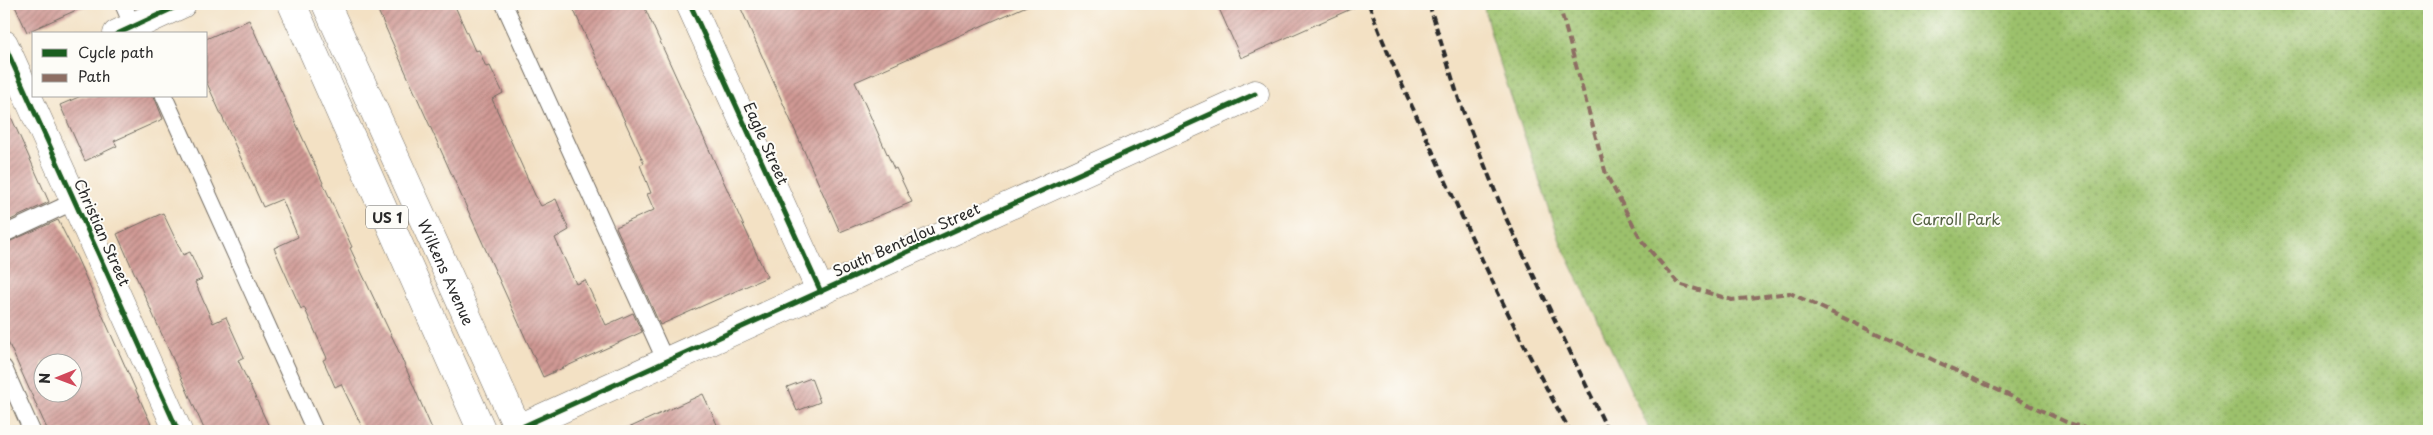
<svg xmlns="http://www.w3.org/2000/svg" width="2433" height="435" viewBox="0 0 2433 435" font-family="'Playpen Sans',sans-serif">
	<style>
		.park { fill: url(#park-dots); stroke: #64764c }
		.building { fill: url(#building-hatch); fill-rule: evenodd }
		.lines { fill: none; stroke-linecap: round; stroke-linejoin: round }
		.service-casing { stroke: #716b61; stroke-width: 18 }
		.minor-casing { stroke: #716b61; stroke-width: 29 }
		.primary-casing { stroke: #716b61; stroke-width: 29 }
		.service { stroke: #fff; stroke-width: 16 }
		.minor { stroke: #fff; stroke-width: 28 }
		.primary { stroke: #fff; stroke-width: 28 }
		.rail { stroke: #2b2b2b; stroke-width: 4; stroke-dasharray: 8 4; stroke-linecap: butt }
		.quiet { stroke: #8d6e63; stroke-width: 4; stroke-dasharray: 8 4; stroke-linecap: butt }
		.cycleway-casing { stroke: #fdfcf7; stroke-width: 8 }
		.cycleway { stroke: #1b5e20; stroke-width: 5 }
		.labels { text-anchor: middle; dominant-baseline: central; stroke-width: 4; stroke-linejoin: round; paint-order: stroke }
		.shield { fill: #fdfcf7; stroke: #6a6a68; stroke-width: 1 }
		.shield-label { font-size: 14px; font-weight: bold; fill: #2b2b2b }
		.street-label { font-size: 15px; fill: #2b2b2b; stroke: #fdfcf7 }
		.park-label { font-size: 15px; fill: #536042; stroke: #fdfcf7 }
	</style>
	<defs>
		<pattern id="park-dots" width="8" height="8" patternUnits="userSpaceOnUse" patternTransform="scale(1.25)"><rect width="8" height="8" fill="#9cc16c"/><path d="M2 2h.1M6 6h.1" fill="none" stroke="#7f9d59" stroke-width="1.8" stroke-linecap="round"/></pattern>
		<pattern id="building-hatch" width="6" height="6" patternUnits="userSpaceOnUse" patternTransform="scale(1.25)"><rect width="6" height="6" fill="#d09994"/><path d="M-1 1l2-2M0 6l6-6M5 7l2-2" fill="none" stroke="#a97d79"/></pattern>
	</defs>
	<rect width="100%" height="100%" fill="#fdfcf7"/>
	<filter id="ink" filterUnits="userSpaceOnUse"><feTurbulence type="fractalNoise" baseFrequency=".02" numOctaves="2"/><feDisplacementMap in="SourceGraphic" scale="10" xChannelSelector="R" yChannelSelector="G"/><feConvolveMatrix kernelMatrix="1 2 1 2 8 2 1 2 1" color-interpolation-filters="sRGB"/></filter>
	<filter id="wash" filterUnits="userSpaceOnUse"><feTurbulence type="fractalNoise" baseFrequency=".0096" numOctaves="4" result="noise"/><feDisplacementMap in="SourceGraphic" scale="20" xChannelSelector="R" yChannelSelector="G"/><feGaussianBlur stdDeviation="1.12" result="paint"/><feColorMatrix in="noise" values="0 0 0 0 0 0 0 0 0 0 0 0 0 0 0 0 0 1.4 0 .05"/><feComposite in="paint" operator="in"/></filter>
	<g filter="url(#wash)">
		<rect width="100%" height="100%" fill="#f3e1c4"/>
		<!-- park -->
		<polygon class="park" points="1483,4 2429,4 2429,431 1650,431 1560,241 1495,49"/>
		<g id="blocks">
			<!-- building -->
			<g class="building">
				<polygon points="14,4 90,4 27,32"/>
				<polygon points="375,4 454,4 475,51 479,50 486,67 490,66 503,93 492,99 535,195 541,206 556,199 569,230 555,238 576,284 585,280 606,325 633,313 642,332 543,377"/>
				<polygon points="571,4 643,4 767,277 660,325 616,227 654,210 647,194 651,193 640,165 644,163"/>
				<polygon points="739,4 1031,4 855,82 894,169 896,168 912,202 840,232"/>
				<polygon points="1217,4 1362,4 1241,58"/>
				<polygon points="249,20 338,216 352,247 350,248 395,343 433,431 364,431 341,384 335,387 328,371 323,360 327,358 304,307 301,309 274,248 298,237 282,199 263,207 206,81 206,39"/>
				<polygon points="81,96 154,96 163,119 114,141 117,146 85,161 60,105"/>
				<polygon points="4,101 49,202 4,223"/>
				<polygon points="163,213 183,255 190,252 202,279 195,282 213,323 226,317 244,357 238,360 271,431 205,431 117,234"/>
				<path d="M58 220 77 258 154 431H48L4 333V244ZM42 362H72V392H42Z"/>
				<polygon points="811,378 820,402 797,411 787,387"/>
				<polygon points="703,394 720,431 622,431"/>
			</g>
		</g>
	</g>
	<g filter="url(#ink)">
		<use href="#blocks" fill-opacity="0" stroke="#716b61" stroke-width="1"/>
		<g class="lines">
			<defs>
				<g id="service">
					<polyline points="123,4 136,34"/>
					<polyline points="504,4 666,362"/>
					<polyline points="164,96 315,431"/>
					<polyline points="4,234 75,201"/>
					<polyline points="4,368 32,431"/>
				</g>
				<g id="minor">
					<polyline points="690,4 821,292"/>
					<polyline points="117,34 182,4"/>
					<polyline points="4,44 178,431"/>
					<polyline points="513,431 1255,94"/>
				</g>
				<g id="primary">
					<polyline points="292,4 482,431"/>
					<path id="s1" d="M326 4 519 431"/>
				</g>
			</defs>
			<!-- service casing -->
			<use href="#service" class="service-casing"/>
			<!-- minor casing -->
			<use href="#minor" class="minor-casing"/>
			<!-- primary casing -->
			<use href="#primary" class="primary-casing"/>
			<!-- service -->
			<use href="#service" class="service"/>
			<!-- minor -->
			<use href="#minor" class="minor"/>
			<!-- primary -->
			<use href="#primary" class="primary"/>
			<!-- rail -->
			<g class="rail">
				<path d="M1369 4C1386 53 1410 101 1432 150 1474 245 1519 340 1570 431"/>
				<polyline points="1429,4 1461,106 1505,216 1608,431"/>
			</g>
			<!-- quiet -->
			<polyline class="quiet" points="1559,4 1606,174 1642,241 1679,284 1732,300 1790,293 2066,422 2093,431"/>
			<defs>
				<g id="cycleway">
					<polyline points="690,4 821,292"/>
					<polyline points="117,34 182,4"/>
					<polyline points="4,44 178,431"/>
					<polyline points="513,431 1255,94"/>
				</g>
			</defs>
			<!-- cycleway casing -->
			<use href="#cycleway" class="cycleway-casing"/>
			<!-- cycleway -->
			<use href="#cycleway" class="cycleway"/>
		</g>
	</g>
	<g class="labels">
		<!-- shield labels -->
		<rect class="shield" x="366" y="205.5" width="42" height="23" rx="4"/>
		<g class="shield-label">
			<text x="387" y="217">US 1</text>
		</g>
		<!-- street labels -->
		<g class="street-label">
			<text transform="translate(767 143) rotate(66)">Eagle Street</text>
			<text transform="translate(103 232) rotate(66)">Christian Street</text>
			<text transform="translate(906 239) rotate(-24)">South Bentalou Street</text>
			<text stroke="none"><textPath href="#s1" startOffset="294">Wilkens Avenue</textPath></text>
		</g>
		<!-- park labels -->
		<g class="park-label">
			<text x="1956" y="218">Carroll Park</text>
		</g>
	</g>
	<!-- margin -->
	<rect width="2433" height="435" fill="none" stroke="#fdfcf7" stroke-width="20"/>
	<!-- legend -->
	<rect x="32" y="32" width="175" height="65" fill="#fdfcf7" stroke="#a9a8a5"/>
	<rect x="42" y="49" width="25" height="8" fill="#1b5e20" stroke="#a9a8a5"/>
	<text x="78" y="58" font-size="15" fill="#2b2b2b">Cycle path</text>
	<rect x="42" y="74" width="25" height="8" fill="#8d6e63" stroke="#a9a8a5"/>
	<text x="78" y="82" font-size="15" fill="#2b2b2b">Path</text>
	<!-- north arrow -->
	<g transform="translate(58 378) rotate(269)"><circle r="24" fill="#fdfcf7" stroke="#a9a8a5"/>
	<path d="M0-4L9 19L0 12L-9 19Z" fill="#d1495b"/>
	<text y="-8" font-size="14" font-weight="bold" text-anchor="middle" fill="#2b2b2b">N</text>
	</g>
</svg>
